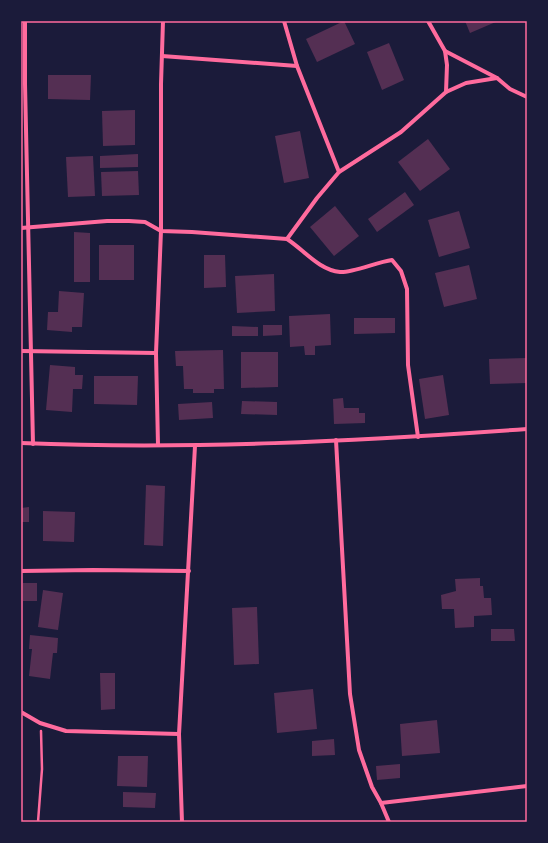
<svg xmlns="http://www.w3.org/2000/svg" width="548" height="843" viewBox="0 0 548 843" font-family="'Fira Sans',sans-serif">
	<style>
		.building { fill: #542f53 }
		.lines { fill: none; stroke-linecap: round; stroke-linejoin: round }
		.path { stroke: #ff6b9d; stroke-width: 2.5 }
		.minor { stroke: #ff6b9d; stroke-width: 4 }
		.neatline { fill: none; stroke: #ff6b9d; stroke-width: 1.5 }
	</style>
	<rect width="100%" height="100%" fill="#1b1b3a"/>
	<!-- building -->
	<g class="building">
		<polygon points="344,21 355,44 317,62 306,39"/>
		<polygon points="465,21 498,21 470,33"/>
		<polygon points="389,43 404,80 382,90 367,52"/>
		<polygon points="48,75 91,75 90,100 48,99"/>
		<polygon points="135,110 135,145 103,146 102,111"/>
		<polygon points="300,131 309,178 284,183 275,136"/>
		<polygon points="428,139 450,169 420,191 398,162"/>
		<polygon points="138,154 138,167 100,168 100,156"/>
		<polygon points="93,156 95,196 68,197 66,157"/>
		<polygon points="138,171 139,195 102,196 101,172"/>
		<polygon points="405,192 414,205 377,232 368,219"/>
		<polygon points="335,206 359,236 334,256 310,227"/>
		<polygon points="459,211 470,248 439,257 428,220"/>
		<polygon points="74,232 90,233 90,282 74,282"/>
		<rect x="99" y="245" width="35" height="35"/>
		<polygon points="204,255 225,255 226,287 204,288"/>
		<polygon points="469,265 477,299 444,307 435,273"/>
		<polygon points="274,274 275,311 237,313 235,276"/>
		<polygon points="59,291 84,293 82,327 72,327 72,332 47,330 48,312 58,312"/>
		<polygon points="330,314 331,345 315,346 315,355 305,355 304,346 290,347 289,316"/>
		<polygon points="354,318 395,318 395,333 354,334"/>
		<polygon points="263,325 282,325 282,335 263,336"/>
		<polygon points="232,326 258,327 258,336 232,336"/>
		<polygon points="223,350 224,389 214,389 214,393 193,393 193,389 184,389 183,366 176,366 175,351"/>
		<polygon points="241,352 278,352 278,387 241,388"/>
		<polygon points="527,358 527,383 490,384 489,359"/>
		<polygon points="50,365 75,367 75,375 83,375 82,389 73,389 72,412 46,410"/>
		<polygon points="443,375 449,415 425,419 419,379"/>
		<polygon points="94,376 138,376 137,405 94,404"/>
		<polygon points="343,398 344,408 359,408 359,413 365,413 365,423 334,424 333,399"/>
		<polygon points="242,401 277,402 277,415 241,414"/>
		<polygon points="212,402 213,418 179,420 178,404"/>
		<polygon points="146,485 165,486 163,546 144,545"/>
		<polygon points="29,507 29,522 21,522 21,508"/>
		<polygon points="43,511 75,512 74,542 43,541"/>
		<polygon points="480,578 480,586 483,586 484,598 491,598 492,615 474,616 474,627 455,628 454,609 442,609 441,595 456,591 455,579"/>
		<rect x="23" y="583" width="14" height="18"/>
		<polygon points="43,590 63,593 58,630 38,627"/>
		<polygon points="257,607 259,664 234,665 232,608"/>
		<polygon points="491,629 514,629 515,641 491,641"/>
		<polygon points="30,635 58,638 57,653 53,653 50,679 29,676 32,649 29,649"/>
		<polygon points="100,673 115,673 115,709 101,710"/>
		<polygon points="313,689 317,729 277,733 274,693"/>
		<polygon points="437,720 440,753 402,756 400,724"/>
		<polygon points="334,739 335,755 312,756 312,741"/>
		<polygon points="118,756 148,756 147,787 117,786"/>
		<polygon points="400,764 400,778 377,780 376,766"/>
		<polygon points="123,792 156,793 155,808 123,807"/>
	</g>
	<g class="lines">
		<!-- path -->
		<polyline class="path" points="38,822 42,769 41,731"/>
		<!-- minor -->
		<g class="minor">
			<polyline points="25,21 25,84 33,444"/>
			<polyline points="284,21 297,66 339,172"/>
			<polyline points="428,21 445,51 447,65 446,92"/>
			<polyline points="445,51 497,78 510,89 527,97"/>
			<polyline points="162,56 297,66"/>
			<path d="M21 228 107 221H129L145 222 161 231 192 232 287 239C304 250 319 270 340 272 352 273 377 262 392 260L401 271 407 289 408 365 418 437"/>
			<polyline points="287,239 317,198 339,172 401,132 446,92 466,83 497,78"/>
			<polyline points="21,351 156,353"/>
			<polyline points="336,440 350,694 359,750 372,787 381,803 389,822"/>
			<path d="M21 443C190 450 359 441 527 429"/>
			<polyline points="158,445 156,353 161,231 161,84 163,21"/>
			<polyline points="21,571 93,570 189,571"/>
			<polyline points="21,712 40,723 66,731 179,734"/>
			<polyline points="381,803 527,786"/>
			<polyline points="182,822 179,734 195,446"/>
		</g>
	</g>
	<!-- border -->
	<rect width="548" height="843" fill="none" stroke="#1b1b3a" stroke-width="44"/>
	<rect x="22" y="22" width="504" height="799" class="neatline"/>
</svg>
